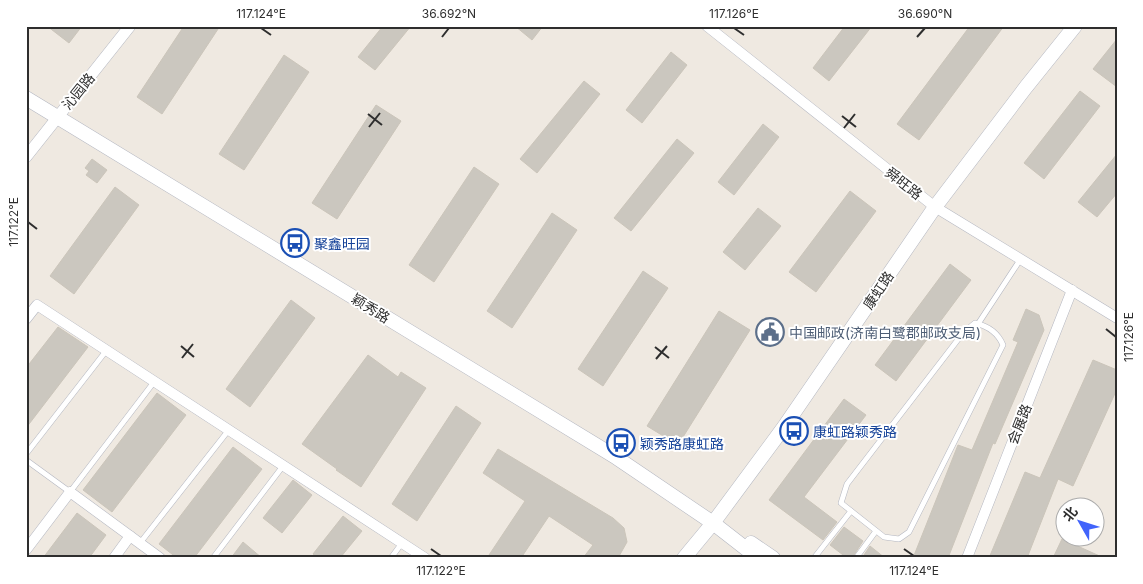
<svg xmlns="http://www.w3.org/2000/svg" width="1143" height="584" viewBox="0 0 1143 584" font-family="Inter,'Noto Sans SC',sans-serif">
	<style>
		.building { fill: #cbc7bf; stroke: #cbc5ba }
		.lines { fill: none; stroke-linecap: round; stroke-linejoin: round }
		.service-casing { stroke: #b4b7c1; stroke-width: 6 }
		.minor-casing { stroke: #b4b7c1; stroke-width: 11 }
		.tertiary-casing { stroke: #b4b7c1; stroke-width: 12 }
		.secondary-casing { stroke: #b4b7c1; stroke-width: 15 }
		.service { stroke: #fff; stroke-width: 5 }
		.minor { stroke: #fff; stroke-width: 10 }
		.tertiary { stroke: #fff; stroke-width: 11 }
		.secondary { stroke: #fff; stroke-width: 14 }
		.ticks { fill: none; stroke: #2e2e2e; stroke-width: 2 }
		.labels { text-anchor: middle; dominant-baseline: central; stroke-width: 4; stroke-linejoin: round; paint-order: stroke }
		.street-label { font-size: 14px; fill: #2e2e2e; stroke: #fff }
		.transit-label { font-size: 14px; fill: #164399; stroke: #fff; text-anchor: start }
		.service-label { font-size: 14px; fill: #4e5e75; stroke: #fff; text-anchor: start }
		.neatline { fill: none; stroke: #2e2e2e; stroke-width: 2 }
		.ticks-label { font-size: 12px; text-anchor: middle; fill: #2e2e2e }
	</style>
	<rect width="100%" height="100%" fill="#efe9e1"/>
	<!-- building -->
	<g class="building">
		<polygon points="47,26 82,26 69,43"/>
		<polygon points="184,26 220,26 162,114 137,97"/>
		<polygon points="383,26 411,26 375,70 358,57"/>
		<polygon points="515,26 543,26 532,40"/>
		<polygon points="845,26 872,26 829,81 813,68"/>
		<polygon points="970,26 1004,26 919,140 897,124"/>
		<polygon points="1117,39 1117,87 1093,69"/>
		<polygon points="671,52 687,65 642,123 626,110"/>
		<polygon points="284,55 309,72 244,170 219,154"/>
		<polygon points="584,81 600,94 537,173 520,159"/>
		<polygon points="1080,91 1100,106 1044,179 1024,163"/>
		<polygon points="376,105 401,121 337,219 312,203"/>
		<polygon points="763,124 779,137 734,195 718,182"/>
		<polygon points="677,139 694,153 631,231 614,218"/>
		<polygon points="1117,154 1117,193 1097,217 1078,202"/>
		<polygon points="92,159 107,170 97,183 86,175 89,171 85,168"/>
		<polygon points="474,167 499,184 434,282 409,265"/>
		<polygon points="115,187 139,205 74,294 50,276"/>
		<polygon points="850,191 876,211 816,292 789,272"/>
		<polygon points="758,208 781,226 745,270 723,252"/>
		<polygon points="552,213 577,230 512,328 487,311"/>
		<polygon points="950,264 971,280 896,381 875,365"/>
		<polygon points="643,271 668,288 603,386 578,369"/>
		<polygon points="291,300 315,318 250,407 226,389"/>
		<polygon points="1026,309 1039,315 1044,330 995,444 993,443 948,558 913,558 958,445 972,450 1018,342 1013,340"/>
		<polygon points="719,311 750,330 678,445 647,426"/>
		<polygon points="58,327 88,347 26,428 26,368"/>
		<polygon points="368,355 398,377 401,372 426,388 361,487 336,470 337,469 302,444"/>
		<polygon points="1093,360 1117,370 1117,389 1073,486 1058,479 1027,558 989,558 1025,472 1040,478"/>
		<polygon points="157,393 186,415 112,512 83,490"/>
		<polygon points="844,399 866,415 804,497 837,522 823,540 769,500"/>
		<polygon points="456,406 481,423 417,521 392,504"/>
		<polygon points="233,447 262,469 194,558 177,558 159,544"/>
		<polygon points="498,449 613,518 624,528 627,542 618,558 583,558 593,545 549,516 521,558 487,558 525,501 483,473"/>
		<polygon points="293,480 312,495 282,533 263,518"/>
		<polygon points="77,513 106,535 89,558 43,558"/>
		<polygon points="343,516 362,531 340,558 318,558 313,554"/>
		<polygon points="844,527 863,541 852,558 847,558 830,545"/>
		<polygon points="1062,539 1104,558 1053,558"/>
		<polygon points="243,542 262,558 231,558"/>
		<polygon points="870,546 885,558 862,558"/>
	</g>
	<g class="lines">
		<defs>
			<g id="service">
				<path d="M975 323C988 326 998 333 1003 345L909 532 899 539 884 537 841 503 847 484 963 333Z"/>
				<polyline points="978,324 1020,260"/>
				<polyline points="26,454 106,351"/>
				<polyline points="26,460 70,492 154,382"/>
				<polyline points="140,543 228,431"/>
				<polyline points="213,558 283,466"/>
				<polyline points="391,558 402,543"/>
				<polyline points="814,558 851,511"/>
				<polyline points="856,558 876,531"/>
			</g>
			<g id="minor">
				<polyline points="707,26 935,207 1117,318"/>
				<polyline points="26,319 37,305 425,558"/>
				<polyline points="26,550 70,492 160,558"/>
				<polyline points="114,558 130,536"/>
				<polyline points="967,558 1072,290"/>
			</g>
			<polyline id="tertiary" points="26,157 130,26"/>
			<g id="secondary">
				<polyline points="26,98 614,456 713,523 758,558"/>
				<polyline points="751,543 773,558"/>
				<polyline points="684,558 713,523 784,427 935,207 1026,87 1075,26"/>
			</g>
		</defs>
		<!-- service casing -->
		<use href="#service" class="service-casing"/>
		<!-- minor casing -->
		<use href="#minor" class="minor-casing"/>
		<!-- tertiary casing -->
		<use href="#tertiary" class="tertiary-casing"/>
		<!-- secondary casing -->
		<use href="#secondary" class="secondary-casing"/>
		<!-- service -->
		<use href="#service" class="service"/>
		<!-- minor -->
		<use href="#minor" class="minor"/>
		<!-- tertiary -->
		<use href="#tertiary" class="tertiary"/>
		<!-- secondary -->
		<use href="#secondary" class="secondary"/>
	</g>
	<!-- ticks -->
	<path class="ticks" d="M261 28 271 35M734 28 744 35M442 37 449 28M917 37 925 28M368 114 382 125M842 116 856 127M369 127 380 113M844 128 855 114M28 222 37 229M1106 329 1116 337M181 346 194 357M655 347 669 358M182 358 193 344M656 359 667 346M431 549 441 556M904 549 914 556"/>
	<!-- icons -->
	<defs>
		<symbol id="bus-ring" viewBox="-11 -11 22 22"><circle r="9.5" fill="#fff" stroke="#1a4fb4" stroke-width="1.5"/><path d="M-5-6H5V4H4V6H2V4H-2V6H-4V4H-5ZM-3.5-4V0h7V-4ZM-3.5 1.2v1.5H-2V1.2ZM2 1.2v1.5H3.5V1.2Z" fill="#1a4fb4"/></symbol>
		<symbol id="civic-ring" viewBox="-11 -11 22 22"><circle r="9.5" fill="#fff" stroke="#5c6f8a" stroke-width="1.5"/><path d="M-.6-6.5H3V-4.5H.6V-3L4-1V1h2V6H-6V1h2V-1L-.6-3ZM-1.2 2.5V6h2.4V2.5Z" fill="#5c6f8a"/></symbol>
	</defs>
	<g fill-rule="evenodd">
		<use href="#bus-ring" x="279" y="227" width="32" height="32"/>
		<use href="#civic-ring" x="754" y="316" width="32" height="32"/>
		<use href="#bus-ring" x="778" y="415" width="32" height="32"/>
		<use href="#bus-ring" x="605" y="427" width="32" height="32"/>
	</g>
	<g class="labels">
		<!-- street labels -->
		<g class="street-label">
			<text transform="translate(78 91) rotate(-51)">沁园路</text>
			<text transform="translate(904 183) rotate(38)">舜旺路</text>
			<text transform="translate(878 290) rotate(-56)">康虹路</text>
			<text transform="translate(371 308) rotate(32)">颖秀路</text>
			<text transform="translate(1019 424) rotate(-69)">会展路</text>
		</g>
		<!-- transit labels -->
		<g class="transit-label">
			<text x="314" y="243">聚鑫旺园</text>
			<text x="813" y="431">康虹路颖秀路</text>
			<text x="640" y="443">颖秀路康虹路</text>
		</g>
		<!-- service labels -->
		<g class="service-label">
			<text x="789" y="332">中国邮政(济南白鹭郡邮政支局)</text>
		</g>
	</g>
	<!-- border -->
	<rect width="1143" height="584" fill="none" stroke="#ffffff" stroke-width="55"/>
	<!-- north arrow -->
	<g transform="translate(1080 522) rotate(309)"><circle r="24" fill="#ffffff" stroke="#ababab"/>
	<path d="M0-4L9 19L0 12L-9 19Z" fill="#4264fb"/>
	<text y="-8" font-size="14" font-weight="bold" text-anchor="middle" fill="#2e2e2e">北</text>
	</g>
	<rect x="28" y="28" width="1088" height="528" class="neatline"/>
	<g class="ticks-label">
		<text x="261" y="18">117.124°E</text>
		<text x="449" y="18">36.692°N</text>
		<text x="734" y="18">117.126°E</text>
		<text x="925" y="18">36.690°N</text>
		<text transform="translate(14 222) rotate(-90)" y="4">117.122°E</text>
		<text transform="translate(1129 337) rotate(-90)" y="4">117.126°E</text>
		<text x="441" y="575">117.122°E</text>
		<text x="914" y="575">117.124°E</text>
	</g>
</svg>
